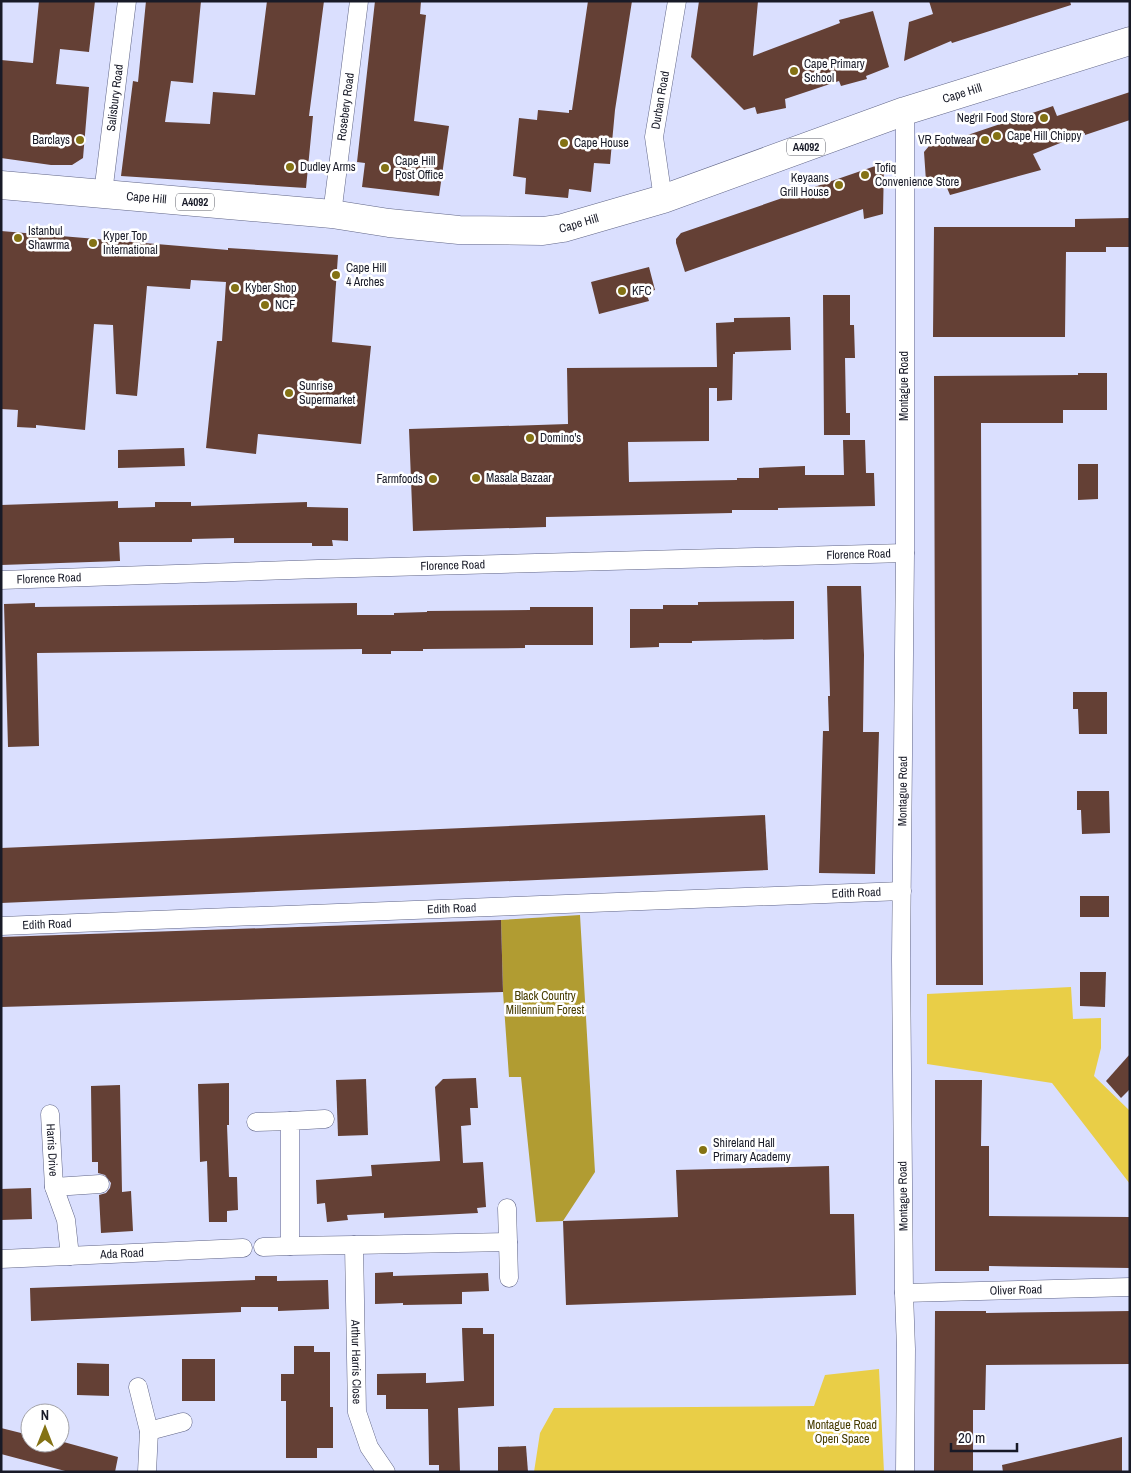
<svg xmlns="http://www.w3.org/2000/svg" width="1131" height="1473" viewBox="0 0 1131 1473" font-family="'Archivo Narrow',sans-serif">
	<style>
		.green { fill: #e9ce47 }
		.forest { fill: #b19c32 }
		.building { fill: #644035 }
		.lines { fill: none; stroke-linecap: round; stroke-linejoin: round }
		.minor-casing { stroke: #606587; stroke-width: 19 }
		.primary-casing { stroke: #606587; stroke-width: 29 }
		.minor { stroke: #fff; stroke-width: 18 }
		.primary { stroke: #fff; stroke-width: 28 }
		.poi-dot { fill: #847214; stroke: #fff; stroke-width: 2 }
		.labels { text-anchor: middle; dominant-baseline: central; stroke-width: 5; stroke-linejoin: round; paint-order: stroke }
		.shield { fill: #fff; stroke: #5d5f68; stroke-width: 1 }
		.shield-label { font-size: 11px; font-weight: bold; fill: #181a27 }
		.poi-label { font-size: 12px; fill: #181a27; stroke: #fff; text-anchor: start }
		.street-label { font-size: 12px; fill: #181a27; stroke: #fff }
		.park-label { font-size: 12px; fill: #473c00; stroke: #fff }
	</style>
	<rect width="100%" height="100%" fill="#dadffe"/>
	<!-- green -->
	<g class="green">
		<polygon points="1071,987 1073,1019 1101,1018 1101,1048 1094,1076 1130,1111 1130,1184 1052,1083 927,1064 927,994"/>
		<polygon points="879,1369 884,1472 534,1472 540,1433 554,1408 814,1406 825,1375"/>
	</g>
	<!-- forest -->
	<polygon class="forest" points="580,915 595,1172 563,1221 536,1222 521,1077 509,1077 503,992 501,920"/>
	<!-- building -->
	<g class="building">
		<polygon points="39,1 95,1 89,52 60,49 56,84 89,87 83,158 72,165 51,165 1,158 1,60 33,63"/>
		<polygon points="146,1 201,1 193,83 171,81 165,122 210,124 213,92 255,95 267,1 324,1 309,116 313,116 306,188 121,176 133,81 138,82"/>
		<polygon points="375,1 421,1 420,14 426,15 414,121 449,126 439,196 362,187 365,163 357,162"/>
		<polygon points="588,1 632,1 615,110 610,164 594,163 591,192 569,189 568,198 525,194 526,178 513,176 519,118 537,120 538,110 569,113 569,110 572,110"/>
		<polygon points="699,1 758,1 753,56 840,23 839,20 873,11 889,67 866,76 867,79 841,86 839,81 785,99 786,108 757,114 755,107 744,110 691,57"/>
		<polygon points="929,1 1070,1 1071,5 952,43 951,41 904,61 909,22 933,14"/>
		<polygon points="1130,92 1130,120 1085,135 1085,133 1033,154 1041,170 950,195 942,176 926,181 924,152 929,146 941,144 1053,106 1057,116"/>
		<polygon points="884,163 883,214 864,219 863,209 685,272 676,243 676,239 681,233"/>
		<polygon points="1130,218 1130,247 1106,247 1106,252 1066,252 1065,337 933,337 934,227 1075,227 1075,219"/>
		<polygon points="1,231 228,250 228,248 338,255 332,342 371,346 361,444 258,434 256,454 206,448 217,341 222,341 226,282 191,280 190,289 147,286 137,396 116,394 113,325 94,324 85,430 36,425 36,428 17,427 18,410 1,409"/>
		<polygon points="649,267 655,290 646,292 649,301 599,314 591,282"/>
		<polygon points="823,295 850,295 850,325 854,325 855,358 845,358 846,413 850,413 850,435 824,435"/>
		<polygon points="790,317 791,350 735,352 735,354 733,354 732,400 717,401 717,388 709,388 709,441 628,442 629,482 737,480 737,478 759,478 759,468 805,466 805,475 844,475 843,440 865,440 866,473 874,473 875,506 778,508 778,510 732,510 732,513 546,517 546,527 413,531 409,429 568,424 567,368 717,367 716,323 734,322 734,318"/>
		<polygon points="1078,373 1107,373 1107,410 1063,410 1063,423 981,423 983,985 936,985 934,376 1078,375"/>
		<polygon points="184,448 185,466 118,468 118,450"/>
		<polygon points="1078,464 1098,464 1098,499 1078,500"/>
		<polygon points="118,501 118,508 155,507 155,502 191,502 191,506 307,502 307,507 348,508 348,541 332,540 333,546 312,546 312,543 234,543 234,538 192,539 192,542 119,542 120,561 1,565 1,505"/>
		<polygon points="827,586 861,586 864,655 863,732 879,732 875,874 819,873 823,731 829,731 828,696 830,696"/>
		<polygon points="794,601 794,639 692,641 692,643 659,643 659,647 630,648 630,609 663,609 663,605 698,605 698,602"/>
		<polygon points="35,603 35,607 357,603 357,615 394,615 394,613 427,612 427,611 530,610 530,607 593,607 593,645 525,645 525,648 423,649 423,651 391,651 391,654 362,654 362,649 37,653 39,746 8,747 4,604"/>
		<polygon points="1073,692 1107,692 1107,734 1079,734 1078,709 1073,709"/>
		<polygon points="1077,791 1109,791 1110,833 1082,834 1081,810 1077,810"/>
		<polygon points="765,815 768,870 1,903 1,848"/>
		<rect x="1080" y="896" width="29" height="21"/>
		<polygon points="501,920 503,992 1,1007 1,937"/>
		<polygon points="1080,972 1106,972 1105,1007 1080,1006"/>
		<polygon points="1130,1054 1130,1089 1121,1098 1106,1081"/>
		<polygon points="476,1078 478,1108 470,1108 471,1125 461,1126 463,1163 483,1162 486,1207 477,1208 478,1213 384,1218 384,1213 347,1215 348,1220 327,1222 325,1203 317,1204 316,1180 372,1176 371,1165 440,1161 435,1087 443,1079"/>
		<polygon points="366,1079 368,1135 338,1136 336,1080"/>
		<polygon points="935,1080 982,1080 981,1146 989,1146 989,1216 1130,1217 1130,1268 989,1266 989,1271 935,1271"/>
		<polygon points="229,1083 229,1125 227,1125 229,1177 237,1177 238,1210 227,1211 227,1222 209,1222 207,1161 200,1162 198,1084"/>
		<polygon points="120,1085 122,1192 131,1191 133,1231 101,1233 99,1195 106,1193 110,1188 111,1183 105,1175 98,1173 98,1162 92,1162 91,1086"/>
		<polygon points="829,1166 830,1214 854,1214 856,1295 566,1305 563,1221 678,1217 676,1170"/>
		<polygon points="31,1188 32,1219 1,1220 1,1189"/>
		<polygon points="393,1272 393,1276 488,1273 489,1291 462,1292 462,1304 403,1305 403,1303 375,1304 375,1273"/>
		<polygon points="255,1276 277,1276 277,1281 328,1280 329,1309 278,1311 278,1307 241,1307 241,1312 31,1321 30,1288 255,1280"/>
		<polygon points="935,1311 986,1311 986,1313 1130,1311 1130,1364 986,1365 985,1410 973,1410 973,1472 934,1472"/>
		<polygon points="462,1328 483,1328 483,1334 494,1334 494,1406 458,1408 460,1472 439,1472 439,1465 429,1465 428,1409 386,1409 386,1395 377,1395 377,1374 426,1373 426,1383 464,1381"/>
		<polygon points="294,1346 314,1346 314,1352 330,1352 330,1407 333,1407 333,1448 317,1448 317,1458 286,1458 286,1401 281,1401 281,1374 294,1374"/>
		<rect x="182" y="1359" width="33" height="42"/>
		<polygon points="77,1363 109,1364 109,1396 77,1395"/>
		<polygon points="1,1428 25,1434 25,1432 30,1433 30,1443 60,1443 60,1441 118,1457 115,1472 69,1472 1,1454"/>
		<polygon points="1122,1437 1122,1472 1003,1472 1002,1465"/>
		<polygon points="526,1446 528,1472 498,1472 498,1447"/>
	</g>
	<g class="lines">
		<defs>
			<g id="minor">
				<path id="s1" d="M103 193 127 1"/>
				<path id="s2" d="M663 199 654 137 677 1"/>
				<path id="s3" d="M332 214 359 1"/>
				<path id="s4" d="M1 580 318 569 905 553"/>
				<path id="s5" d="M1 926 902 891"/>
				<path id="s6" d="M50 1114 54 1187 66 1220 70 1256"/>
				<path id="s7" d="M325 1119 290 1121V1246L354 1245 357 1412 369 1447 386 1472"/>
				<polyline points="256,1122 290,1121"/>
				<polyline points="54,1187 100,1184"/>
				<polyline points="507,1208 508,1242"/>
				<polyline points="354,1245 508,1242 509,1278"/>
				<polyline points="263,1247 290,1246"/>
				<path id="s8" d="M1 1259 243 1248"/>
				<path id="s9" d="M904 1293 1130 1287"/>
				<polyline points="138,1387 149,1431 147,1472"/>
				<polyline points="149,1431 183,1422"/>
				<path id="s10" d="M905 1472 906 1349 904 1293 901 959 905 553V111"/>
			</g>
			<g id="primary">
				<path id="s11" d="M1 185 332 214 389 223 459 230 543 231 563 228 663 199 905 111 1130 41"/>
			</g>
		</defs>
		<!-- minor casing -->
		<use href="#minor" class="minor-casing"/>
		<!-- primary casing -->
		<use href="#primary" class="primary-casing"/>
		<!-- minor -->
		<use href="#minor" class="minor"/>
		<!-- primary -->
		<use href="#primary" class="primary"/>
	</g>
	<!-- markers -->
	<g class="poi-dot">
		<circle cx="794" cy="71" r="5"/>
		<circle cx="1044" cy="118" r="5"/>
		<circle cx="997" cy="136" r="5"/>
		<circle cx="80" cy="140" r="5"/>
		<circle cx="985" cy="140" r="5"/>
		<circle cx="564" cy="143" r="5"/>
		<circle cx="290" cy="167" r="5"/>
		<circle cx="385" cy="168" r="5"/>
		<circle cx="865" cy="175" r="5"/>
		<circle cx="839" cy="185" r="5"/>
		<circle cx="18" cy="238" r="5"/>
		<circle cx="93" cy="243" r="5"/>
		<circle cx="336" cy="275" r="5"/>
		<circle cx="235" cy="288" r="5"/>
		<circle cx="622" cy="291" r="5"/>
		<circle cx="265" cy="305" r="5"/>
		<circle cx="289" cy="393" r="5"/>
		<circle cx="530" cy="438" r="5"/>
		<circle cx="476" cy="478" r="5"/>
		<circle cx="433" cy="479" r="5"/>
		<circle cx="703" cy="1150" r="5"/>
	</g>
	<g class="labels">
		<!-- shield labels -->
		<g class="shield">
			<rect x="787" y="138.5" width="38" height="17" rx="4"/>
			<rect x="176" y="193.5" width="38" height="17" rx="4"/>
		</g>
		<g class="shield-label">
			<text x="806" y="147">A4092</text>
			<text x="195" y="202">A4092</text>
		</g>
		<!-- poi labels -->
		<g class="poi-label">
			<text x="804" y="64">Cape Primary<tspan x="804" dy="14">School</tspan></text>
			<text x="1034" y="118" text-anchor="end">Negril Food Store</text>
			<text x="1007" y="136">Cape Hill Chippy</text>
			<text x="70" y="140" text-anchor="end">Barclays</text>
			<text x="975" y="140" text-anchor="end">VR Footwear</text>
			<text x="574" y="143">Cape House</text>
			<text x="395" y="161">Cape Hill<tspan x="395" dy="14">Post Office</tspan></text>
			<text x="300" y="167">Dudley Arms</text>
			<text x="875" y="168">Tofiq<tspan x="875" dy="14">Convenience Store</tspan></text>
			<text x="829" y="178" text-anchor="end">Keyaans<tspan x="829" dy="14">Grill House</tspan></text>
			<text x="28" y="231">Istanbul<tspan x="28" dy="14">Shawrma</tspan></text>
			<text x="103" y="236">Kyper Top<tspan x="103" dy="14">International</tspan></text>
			<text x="346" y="268">Cape Hill<tspan x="346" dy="14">4 Arches</tspan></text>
			<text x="245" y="288">Kyber Shop</text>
			<text x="632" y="291">KFC</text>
			<text x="275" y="305">NCF</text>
			<text x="299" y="386">Sunrise<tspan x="299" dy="14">Supermarket</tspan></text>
			<text x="540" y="438">Domino's</text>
			<text x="486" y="478">Masala Bazaar</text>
			<text x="423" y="479" text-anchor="end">Farmfoods</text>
			<text x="713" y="1143">Shireland Hall<tspan x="713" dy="14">Primary Academy</tspan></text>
		</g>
		<!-- street labels -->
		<g class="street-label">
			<text stroke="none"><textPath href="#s11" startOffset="986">Cape Hill</textPath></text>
			<text stroke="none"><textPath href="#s1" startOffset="96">Salisbury Road</textPath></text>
			<text stroke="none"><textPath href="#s2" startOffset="100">Durban Road</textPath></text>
			<text stroke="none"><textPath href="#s3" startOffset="108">Rosebery Road</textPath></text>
			<text stroke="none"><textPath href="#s11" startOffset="146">Cape Hill</textPath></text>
			<text stroke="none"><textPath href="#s11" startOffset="581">Cape Hill</textPath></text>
			<text transform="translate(904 386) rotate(-90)">Montague Road</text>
			<text stroke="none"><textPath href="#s4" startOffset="858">Florence Road</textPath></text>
			<text stroke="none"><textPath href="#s4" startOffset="452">Florence Road</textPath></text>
			<text stroke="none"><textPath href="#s4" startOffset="48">Florence Road</textPath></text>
			<text stroke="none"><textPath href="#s10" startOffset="681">Montague Road</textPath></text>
			<text stroke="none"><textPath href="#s5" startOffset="856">Edith Road</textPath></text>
			<text stroke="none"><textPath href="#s5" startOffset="451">Edith Road</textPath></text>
			<text stroke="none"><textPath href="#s5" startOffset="46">Edith Road</textPath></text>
			<text stroke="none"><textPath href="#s6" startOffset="36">Harris Drive</textPath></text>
			<text transform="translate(903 1196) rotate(-91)">Montague Road</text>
			<text stroke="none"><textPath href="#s8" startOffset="121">Ada Road</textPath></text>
			<text stroke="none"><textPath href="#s9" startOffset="112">Oliver Road</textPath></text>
			<text stroke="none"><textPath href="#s7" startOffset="341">Arthur Harris Close</textPath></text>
		</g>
		<!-- park labels -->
		<g class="park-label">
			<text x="545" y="996">Black Country<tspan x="545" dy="14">Millennium Forest</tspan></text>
			<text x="842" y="1425">Montague Road<tspan x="842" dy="14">Open Space</tspan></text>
		</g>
	</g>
	<!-- border -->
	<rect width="1131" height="1473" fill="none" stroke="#181a27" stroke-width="5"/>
	<!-- north arrow -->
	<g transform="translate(45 1428)"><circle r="24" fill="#ffffff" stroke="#a3a3a9"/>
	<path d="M0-4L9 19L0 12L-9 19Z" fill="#847214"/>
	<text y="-8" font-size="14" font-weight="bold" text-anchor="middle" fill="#181a27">N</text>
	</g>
	<!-- scale -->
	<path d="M951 1443v8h66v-8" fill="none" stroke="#181a27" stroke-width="2.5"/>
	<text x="958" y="1443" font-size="15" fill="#181a27" stroke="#ffffff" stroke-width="4" paint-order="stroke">20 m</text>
</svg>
